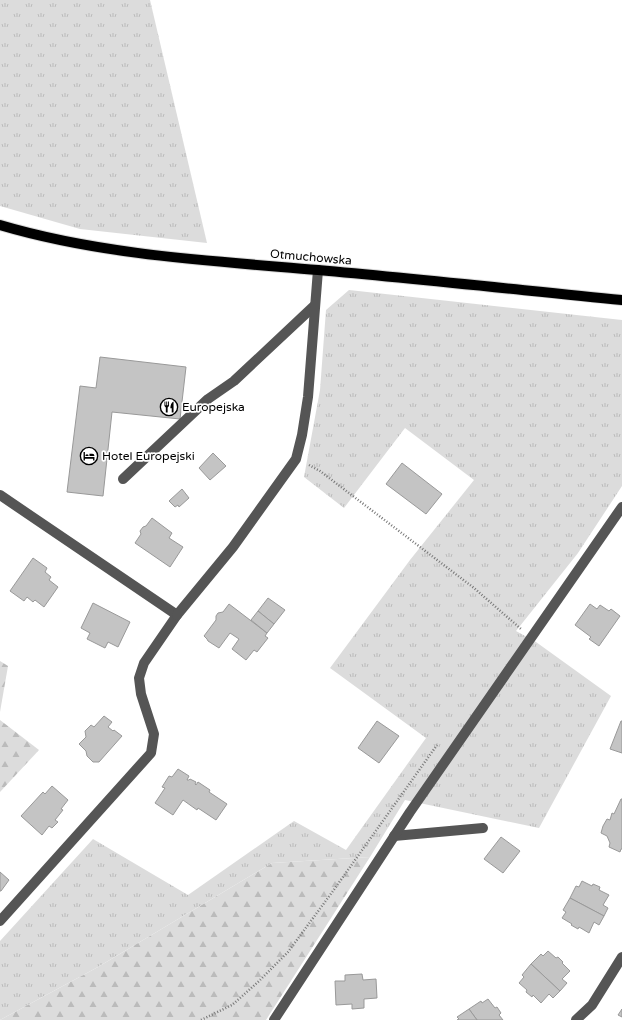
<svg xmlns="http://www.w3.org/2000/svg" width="622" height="1020" viewBox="0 0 622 1020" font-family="'Varela Round',sans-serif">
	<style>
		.grass { fill: url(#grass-tufts) }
		.forest { fill: url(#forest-firs) }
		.building { fill: #c4c4c4; stroke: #999 }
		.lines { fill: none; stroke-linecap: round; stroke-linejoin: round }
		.major-casing { stroke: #dbdbdb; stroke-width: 12 }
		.path { stroke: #777; stroke-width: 2.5; stroke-dasharray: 1 2; stroke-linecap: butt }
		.minor { stroke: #555; stroke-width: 10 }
		.major { stroke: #000; stroke-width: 10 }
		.labels { text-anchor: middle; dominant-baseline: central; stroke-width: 3.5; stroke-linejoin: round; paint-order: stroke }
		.street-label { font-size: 12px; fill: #000; stroke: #fff }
		.poi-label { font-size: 12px; fill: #000; stroke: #fff; text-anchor: start }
	</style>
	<defs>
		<pattern id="grass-tufts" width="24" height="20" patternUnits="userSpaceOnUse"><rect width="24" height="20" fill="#dcdcdc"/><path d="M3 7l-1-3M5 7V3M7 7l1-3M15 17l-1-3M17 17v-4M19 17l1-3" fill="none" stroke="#bbb"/></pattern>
		<pattern id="forest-firs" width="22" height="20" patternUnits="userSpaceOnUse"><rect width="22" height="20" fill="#dcdcdc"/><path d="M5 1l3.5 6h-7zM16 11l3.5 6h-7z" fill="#bbb"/></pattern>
	</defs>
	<rect width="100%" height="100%" fill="#fff"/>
	<!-- grass -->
	<g class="grass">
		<polygon points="0,0 150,0 207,243 80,229 0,206"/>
		<polygon points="349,290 622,320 622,486 578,553 516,631 536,642 611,696 539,828 405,800 370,857 272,863 98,967 0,1020 0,941 93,839 188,895 294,821 346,850 426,738 330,668 410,560 474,480 405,428 344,508 304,477 320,390 326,310"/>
	</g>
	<!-- forest -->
	<g class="forest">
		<polygon points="0,661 8,666 0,712"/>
		<polygon points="0,720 39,750 0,792"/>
		<polygon points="370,857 266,1020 0,1020 98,967 272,863"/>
	</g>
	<!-- building -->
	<g class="building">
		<polygon points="100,357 186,367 180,419 112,412 103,496 67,492 80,386 96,388"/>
		<polygon points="213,453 226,466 210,480 199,468"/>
		<polygon points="402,463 442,494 426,514 386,484"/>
		<polygon points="182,489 189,498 179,507 178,505 175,507 169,501"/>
		<polygon points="152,518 172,533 169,538 183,547 170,567 135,543 141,534 140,531 143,527 146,526"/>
		<polygon points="33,558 47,568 45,572 51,577 49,580 58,587 44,607 35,600 33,602 27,597 24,601 10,591"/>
		<polygon points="268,598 285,610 274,624 258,611"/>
		<polygon points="93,603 130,622 118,647 108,642 105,648 87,639 90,633 81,628"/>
		<polygon points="229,604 267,633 265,636 268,638 257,652 254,650 246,660 232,649 239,639 230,633 219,648 208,641 207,639 204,636 216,620 216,616 218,613 223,612"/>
		<polygon points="590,604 597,609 600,605 609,611 611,609 620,616 599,646 589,639 591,637 575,625"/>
		<polygon points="258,611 274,624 267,633 251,620"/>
		<polygon points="104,716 112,722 108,727 113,731 114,730 122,736 99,762 93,762 87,756 86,751 79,744 86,737 85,731 91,725 94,727"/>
		<polygon points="377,721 399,736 379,763 358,748"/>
		<polygon points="621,721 622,721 622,753 610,749"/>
		<polygon points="178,769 189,776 187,780 189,780 190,779 196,782 195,784 196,785 198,782 210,790 209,792 227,804 216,820 198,808 197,810 183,800 173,815 155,803 165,788 162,787 169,776 172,777"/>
		<polygon points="52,786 68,800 61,809 63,810 55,820 58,822 52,828 49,826 42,835 21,816 43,792 45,794"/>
		<polygon points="621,799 622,799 622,849 621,849 620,852 609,847 610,843 607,836 601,833 603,826 607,819 610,820 612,813 614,814"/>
		<polygon points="501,837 520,851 503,873 484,859"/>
		<polygon points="0,872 9,880 1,891 0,891"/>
		<polygon points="582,881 592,886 593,884 600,887 599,890 609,895 603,905 608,908 604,916 570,898 576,886 579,887"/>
		<polygon points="570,898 604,916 599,925 594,922 589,933 579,927 578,929 571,925 572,924 562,918 566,912 563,910"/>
		<polygon points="548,951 556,958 558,957 563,962 562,963 570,971 562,979 567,983 560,991 531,964 541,954 543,956"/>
		<polygon points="531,964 560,991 553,998 549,994 541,1003 533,995 532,997 526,992 527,990 519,983 524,977 522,975"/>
		<polygon points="362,974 363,980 376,979 377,998 364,999 364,1008 352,1009 352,1004 336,1005 335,981 345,981 345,975"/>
		<polygon points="488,999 495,1008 497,1007 501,1013 499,1015 503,1020 477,1020 469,1009 481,1001 482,1003"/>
		<polygon points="469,1009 477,1020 457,1020 459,1019 457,1017"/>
		<polygon points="622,1009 622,1017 618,1015"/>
	</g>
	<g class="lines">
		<defs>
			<path id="major" d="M0 225C101 255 213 261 318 270 419 279 521 290 622 300"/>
		</defs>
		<!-- major casing -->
		<use href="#major" class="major-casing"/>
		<!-- path -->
		<g class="path">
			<polyline points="309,465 320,471 474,588 521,629"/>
			<polyline points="201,1020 232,1005 258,982 288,952 333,891 437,745"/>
		</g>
		<!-- minor -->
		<g class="minor">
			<polyline points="123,479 208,399 234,381 314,306"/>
			<polyline points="0,495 177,615 144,663 139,678 141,694 154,734 151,753 0,921"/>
			<polyline points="177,615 233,547 296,459 302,435 308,397 318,270"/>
			<polyline points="394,836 483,828"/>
			<polyline points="274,1020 410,812 622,507"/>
			<polyline points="576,1020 592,1005 622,957"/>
		</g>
		<!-- major -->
		<use href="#major" class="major"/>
	</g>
	<!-- icons -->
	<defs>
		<symbol id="restaurant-ring" viewBox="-11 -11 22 22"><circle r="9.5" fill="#fff" stroke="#000" stroke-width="1.5"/><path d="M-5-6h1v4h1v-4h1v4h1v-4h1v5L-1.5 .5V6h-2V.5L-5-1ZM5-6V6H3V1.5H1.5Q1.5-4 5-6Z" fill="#000"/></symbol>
		<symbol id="hotel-ring" viewBox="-11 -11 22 22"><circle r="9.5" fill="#fff" stroke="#000" stroke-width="1.5"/><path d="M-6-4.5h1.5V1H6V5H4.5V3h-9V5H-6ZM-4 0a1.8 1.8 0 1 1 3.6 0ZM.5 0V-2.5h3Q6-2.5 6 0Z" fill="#000"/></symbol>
	</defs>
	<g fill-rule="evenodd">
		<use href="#restaurant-ring" x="159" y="397" width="20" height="20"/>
		<use href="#hotel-ring" x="79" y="446" width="20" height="20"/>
	</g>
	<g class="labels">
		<!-- street labels -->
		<g class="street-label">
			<text transform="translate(311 257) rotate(5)">Otmuchowska</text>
		</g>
		<!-- poi labels -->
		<g class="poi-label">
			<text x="182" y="407">Europejska</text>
			<text x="102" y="456">Hotel Europejski</text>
		</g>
	</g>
</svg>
